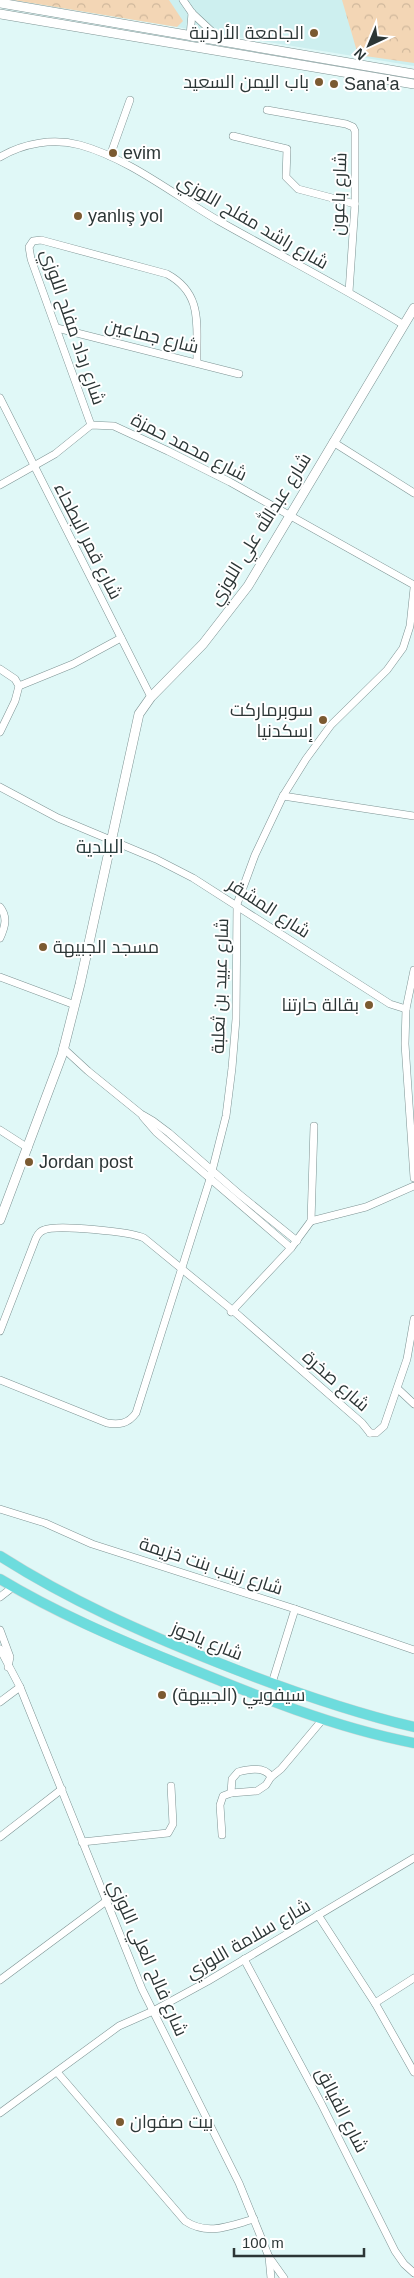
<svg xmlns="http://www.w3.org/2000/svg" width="414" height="2278" viewBox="0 0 414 2278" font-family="Helvetica,Cairo,sans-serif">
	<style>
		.built { fill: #cdefef }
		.forest { fill: url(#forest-crowns) }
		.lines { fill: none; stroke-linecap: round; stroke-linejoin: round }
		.minor-casing { stroke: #7d9393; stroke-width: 8 }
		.tertiary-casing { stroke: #7d9393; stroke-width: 10 }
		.primary-casing { stroke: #d5d7d7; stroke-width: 11 }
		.minor { stroke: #fff; stroke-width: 7 }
		.tertiary { stroke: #fff; stroke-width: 9 }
		.primary { stroke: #6ddcdd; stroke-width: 10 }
		.poi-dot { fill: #7b5a31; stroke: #fff; stroke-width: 2 }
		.labels { text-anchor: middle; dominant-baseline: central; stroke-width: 4; stroke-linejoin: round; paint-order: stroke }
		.poi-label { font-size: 18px; fill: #2c3636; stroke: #fff; text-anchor: start }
		.street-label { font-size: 18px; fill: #2c3636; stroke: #fff }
		.neighbourhood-label { font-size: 19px; fill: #293c3c; stroke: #fff }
	</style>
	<defs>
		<pattern id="forest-crowns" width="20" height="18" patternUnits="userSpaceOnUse" patternTransform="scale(1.25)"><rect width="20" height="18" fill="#f3d6b5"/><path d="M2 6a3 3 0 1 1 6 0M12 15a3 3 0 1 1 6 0" fill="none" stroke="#d0b89c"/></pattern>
	</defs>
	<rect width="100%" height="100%" fill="#e0f8f7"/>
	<!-- built -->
	<polygon class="built" points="13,0 414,0 414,66"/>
	<!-- forest -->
	<g class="forest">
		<polygon points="13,0 169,0 183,21 177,27"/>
		<polygon points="342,0 414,0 414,63 358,55"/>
	</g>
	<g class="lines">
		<defs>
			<g id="minor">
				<polyline points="183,0 192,13 222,41"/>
				<polyline points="190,36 192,13"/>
				<polyline points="267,110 346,124 353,127 355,131 355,204 349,292"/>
				<polyline points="233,136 287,149 286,177 298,189 355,204"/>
				<polyline points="110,156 130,100"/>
				<path d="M0 157C24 143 53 138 80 145 130 159 174 195 219 221 281 256 344 288 404 325"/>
				<polyline points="57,328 239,374"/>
				<polyline points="0,398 151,697"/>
				<path d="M91 425 31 259 29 247 33 241 41 240 167 274C204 294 196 326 197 363"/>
				<polyline points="333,442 414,493"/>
				<polyline points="0,485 55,454 91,425 114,426 168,451 230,482 414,585"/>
				<polyline points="0,669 15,679 19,686 15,701 0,732"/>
				<polyline points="19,686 73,664 121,638"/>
				<polyline points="0,787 58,818 156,859 193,878 390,1004 406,1009"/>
				<polyline points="283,796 414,816"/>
				<path d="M0 907C8 917 5 927 0 938"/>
				<polyline points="414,970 406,1009 405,1044 414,1178"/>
				<polyline points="0,977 75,1005"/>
				<polyline points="63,1048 88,1071 141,1114 153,1121 169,1133 239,1194 297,1241"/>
				<polyline points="143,1117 156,1132 291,1248"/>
				<polyline points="0,1130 28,1148"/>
				<polyline points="311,1221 366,1207 414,1186"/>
				<polyline points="231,1312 291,1248 311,1221 314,1126"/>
				<path d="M0 1331 36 1238C38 1234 40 1231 44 1230 56 1224 132 1232 144 1238L237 1314 362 1423 370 1433"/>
				<path d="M0 1380 107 1423C119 1425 128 1424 136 1413L210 1179 226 1116 232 1068 236 1019 237 904 255 855 283 796 306 759 331 725 387 670 403 648 410 626 414 588"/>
				<polyline points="398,1389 414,1404"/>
				<polyline points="370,1433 376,1433 384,1426 407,1359 414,1319"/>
				<polyline points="0,1509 45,1523 92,1544 295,1609 414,1650"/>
				<polyline points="0,1597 13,1587"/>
				<polyline points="0,1630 10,1657 8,1667"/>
				<polyline points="0,1649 20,1687 142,1989 239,2183 269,2257 284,2278"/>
				<polyline points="272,1683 295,1609"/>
				<polyline points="0,1702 20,1687"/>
				<path d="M231 1793 232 1779 238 1772C249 1769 265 1766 271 1777"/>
				<polyline points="222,1835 220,1805 223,1796 231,1793 257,1791 266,1785 271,1777 281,1769 323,1719"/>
				<polyline points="0,1837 62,1789"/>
				<polyline points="82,1842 168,1833 173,1824 171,1786"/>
				<polyline points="318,1915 375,2003 414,2072"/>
				<polyline points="244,1959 321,2103 395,2251 404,2264 414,2273"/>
				<polyline points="0,1980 105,1902"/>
				<polyline points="375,2003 414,1978"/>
				<path d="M57 2072 185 2221C208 2236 229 2226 254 2219"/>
				<polyline points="0,2113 119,2026 153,2011 208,1981 414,1858"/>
				<polyline points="269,2257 271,2278"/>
			</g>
			<g id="tertiary">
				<polyline points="0,3 414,74"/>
				<polyline points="0,14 414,84"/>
				<polyline points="0,1220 62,1055 80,984 139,714 151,697 203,644 248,586 414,308"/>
			</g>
			<g id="primary">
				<path d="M0 1556C69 1600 143 1633 219 1663 282 1688 347 1711 414 1727"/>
				<path d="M0 1579C55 1612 115 1638 174 1662 252 1694 331 1727 414 1743"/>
			</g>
		</defs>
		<!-- minor casing -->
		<use href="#minor" class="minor-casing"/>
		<!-- tertiary casing -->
		<use href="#tertiary" class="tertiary-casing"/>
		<!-- primary casing -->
		<use href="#primary" class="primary-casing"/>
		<!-- minor -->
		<use href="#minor" class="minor"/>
		<!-- tertiary -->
		<use href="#tertiary" class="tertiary"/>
		<!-- primary -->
		<use href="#primary" class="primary"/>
	</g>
	<!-- markers -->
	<g class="poi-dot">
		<circle cx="314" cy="33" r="5"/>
		<circle cx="319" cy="82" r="5"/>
		<circle cx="334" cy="84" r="5"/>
		<circle cx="113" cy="153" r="5"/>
		<circle cx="78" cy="216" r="5"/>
		<circle cx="323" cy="720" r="5"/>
		<circle cx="43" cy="947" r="5"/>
		<circle cx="369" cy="1005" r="5"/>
		<circle cx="29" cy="1162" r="5"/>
		<circle cx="162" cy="1695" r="5"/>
		<circle cx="120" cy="2122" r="5"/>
	</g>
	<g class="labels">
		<!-- poi labels -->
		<g class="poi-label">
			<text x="304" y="33" text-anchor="end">الجامعة الأردنية</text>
			<text x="309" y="82" text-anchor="end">باب اليمن السعيد</text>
			<text x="344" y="84">Sana'a</text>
			<text x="123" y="153">evim</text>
			<text x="88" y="216">yanlış yol</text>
			<text x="313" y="710" text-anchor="end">سوبرماركت<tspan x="313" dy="21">إسكدنيا</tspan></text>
			<text x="53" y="947">مسجد الجبيهة</text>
			<text x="359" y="1005" text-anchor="end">بقالة حارتنا</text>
			<text x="39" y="1162">Jordan post</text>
			<text x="172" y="1695">سيفويي (الجبيهة)</text>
			<text x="130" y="2122">بيت صفوان</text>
		</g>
		<!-- street labels -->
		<g class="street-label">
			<text transform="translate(339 194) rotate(-88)">شارع باعون</text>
			<text transform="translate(253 222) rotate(30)">شارع راشد مفلح اللوزي</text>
			<text transform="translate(73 327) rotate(71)">شارع رداد مفلح اللوزي</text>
			<text transform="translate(152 336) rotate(14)">شارع جماعين</text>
			<text transform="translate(189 447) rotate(27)">شارع محمد حمزة</text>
			<text transform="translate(260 529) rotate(-58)">شارع عبدالله علي اللوزي</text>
			<text transform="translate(88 541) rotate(63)">شارع قمر البطحاء</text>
			<text transform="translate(269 908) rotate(33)">شارع المشقر</text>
			<text transform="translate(220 986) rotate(-88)">شارع عبيد بن ثعلبة</text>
			<text transform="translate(336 1381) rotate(41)">شارع صخرة</text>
			<text transform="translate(211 1566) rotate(18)">شارع زينب بنت خزيمة</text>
			<text transform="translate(207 1641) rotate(22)">شارع ياجوز</text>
			<text transform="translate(248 1939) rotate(-30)">شارع سلامة اللوزي</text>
			<text transform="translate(148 1958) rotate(66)">شارع فالح العلي اللوزي</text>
			<text transform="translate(342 2110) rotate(63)">شارع الفيالق</text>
		</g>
		<!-- neighbourhood labels -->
		<g class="neighbourhood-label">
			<text x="100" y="846">البلدية</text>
		</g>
	</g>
	<!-- north arrow -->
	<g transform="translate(369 45) rotate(224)" stroke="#ffffff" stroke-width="4" paint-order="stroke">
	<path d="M0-4L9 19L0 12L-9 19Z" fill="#2c3636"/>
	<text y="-8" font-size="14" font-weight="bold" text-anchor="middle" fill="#2c3636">N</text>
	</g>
	<!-- scale -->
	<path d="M234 2248v8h130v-8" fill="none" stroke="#2c3636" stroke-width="2.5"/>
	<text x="242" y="2248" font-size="15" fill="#2c3636" stroke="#ffffff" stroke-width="4" paint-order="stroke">100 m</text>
</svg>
